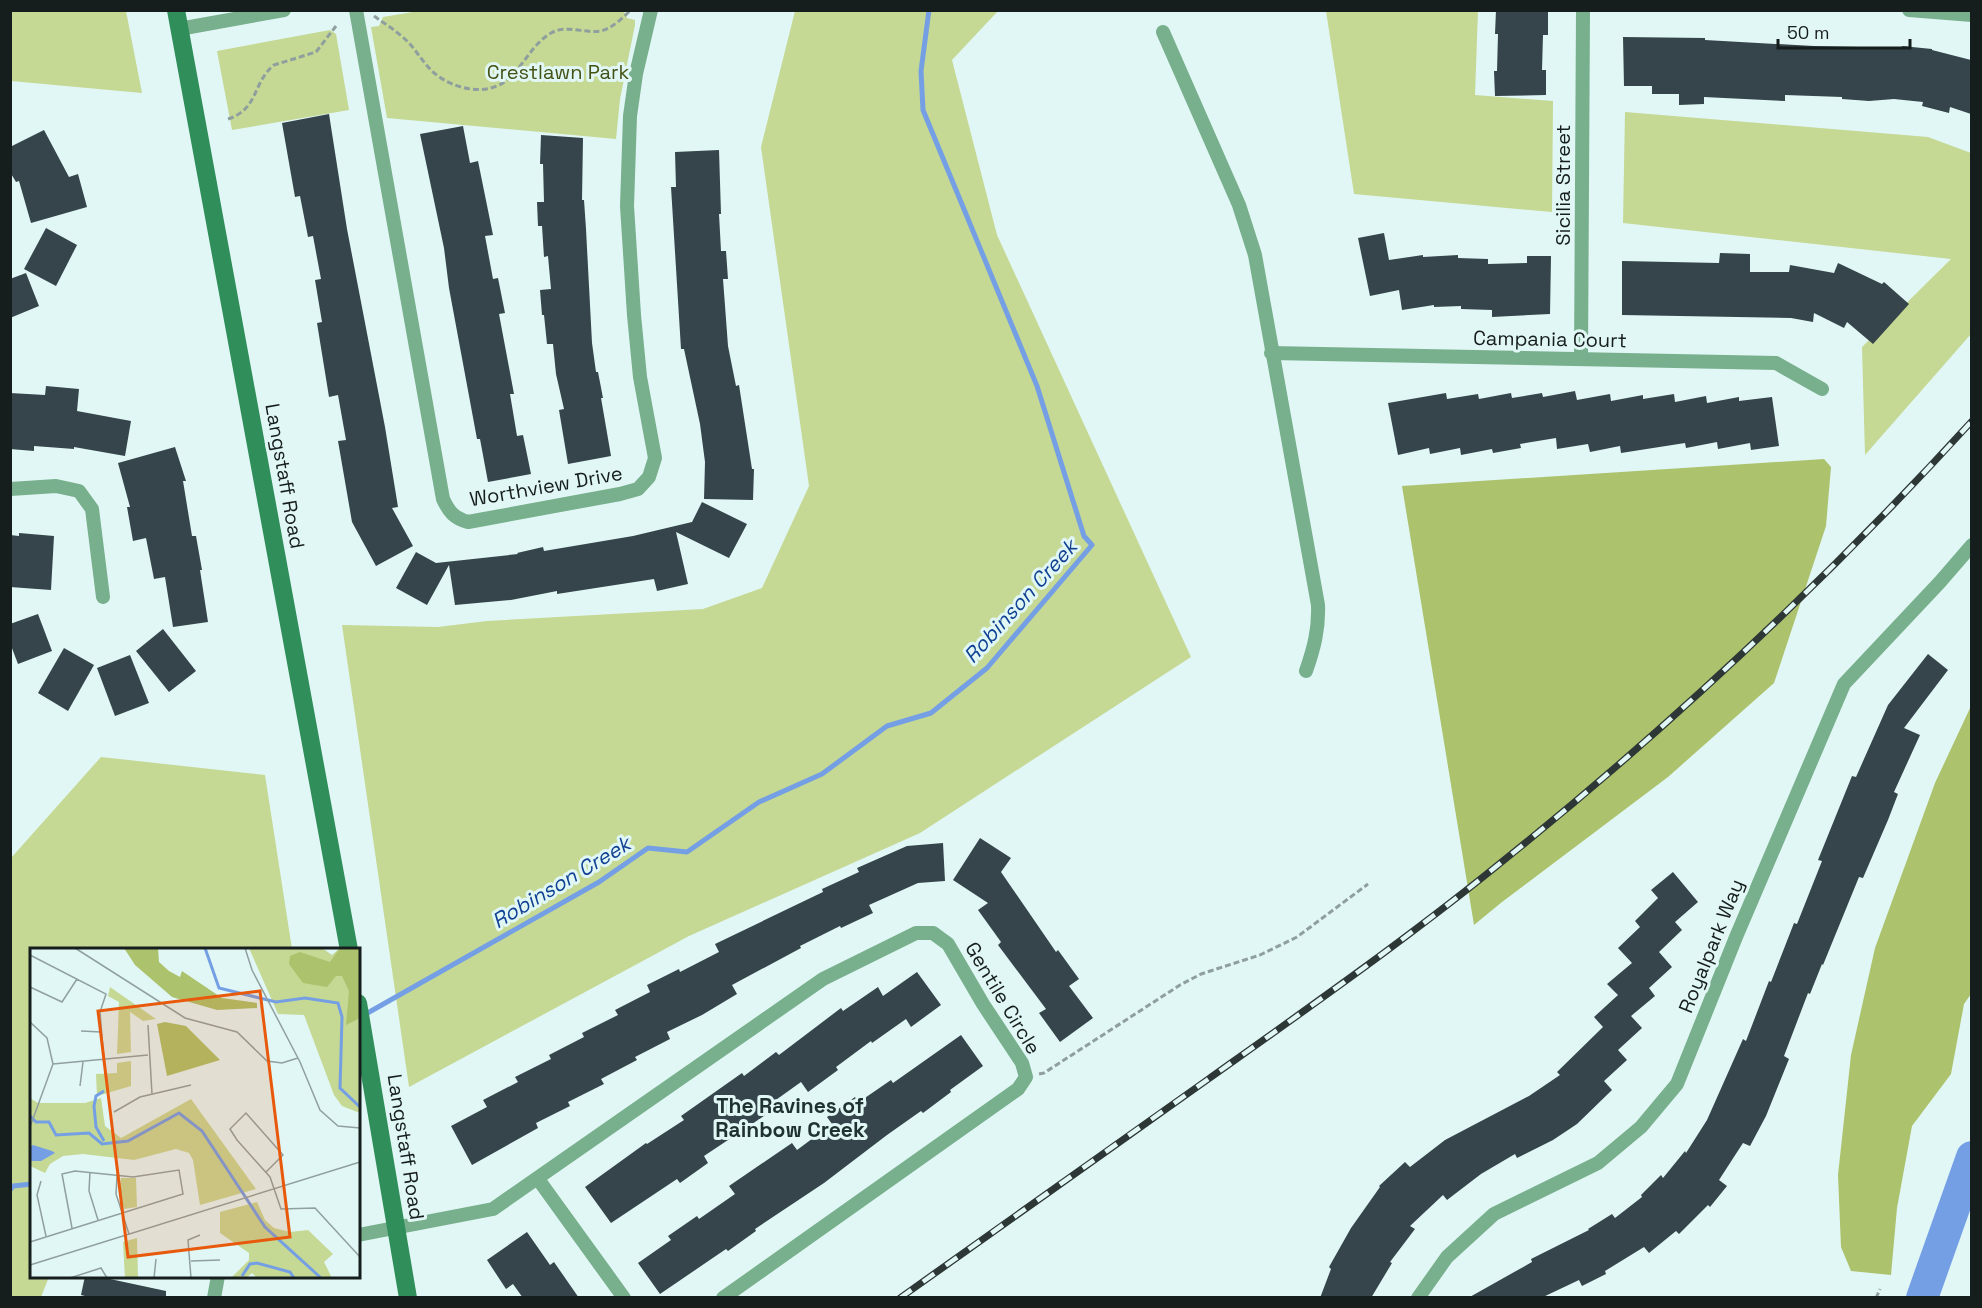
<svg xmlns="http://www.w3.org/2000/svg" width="1982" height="1308" viewBox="0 0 1982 1308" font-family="'Space Grotesk',sans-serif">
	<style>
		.green { fill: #c5d894 }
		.forest { fill: #acc26d }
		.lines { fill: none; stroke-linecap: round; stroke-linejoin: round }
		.stream { stroke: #759fe5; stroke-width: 5 }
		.river { stroke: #759fe5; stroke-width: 32 }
		.building { fill: #35454b }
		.path { stroke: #8f9f9e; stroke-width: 3; stroke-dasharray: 6 3; stroke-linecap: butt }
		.street { stroke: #78af8c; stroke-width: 14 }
		.secondary { stroke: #308e5b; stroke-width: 18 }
		.rail-casing { stroke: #2d3736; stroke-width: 7 }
		.rail { stroke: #e1f7f5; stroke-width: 4.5; stroke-dasharray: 14; stroke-linecap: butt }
		.labels { text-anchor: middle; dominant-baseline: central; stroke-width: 6; stroke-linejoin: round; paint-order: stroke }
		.park-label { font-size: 20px; fill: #445114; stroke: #e1f7f5 }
		.street-label { font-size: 20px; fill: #161e1d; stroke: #e1f7f5 }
		.water-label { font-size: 21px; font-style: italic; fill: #104192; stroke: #e1f7f5 }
		.neighbourhood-label { font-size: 21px; font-weight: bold; fill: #1f3130; stroke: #e1f7f5 }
		.inset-river { fill: none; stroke: #759fe5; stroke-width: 3 }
		.inset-road { fill: none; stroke: #90a09f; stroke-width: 1.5 }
		.view { fill: #e8590c; fill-opacity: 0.15; stroke: #e8590c; stroke-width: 3 }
		.inset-edge { fill: none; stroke: #161e1d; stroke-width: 3 }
	</style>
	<rect width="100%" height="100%" fill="#e1f7f5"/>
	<!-- green -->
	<g class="green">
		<polygon points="10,11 126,11 142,93 11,81"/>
		<polygon points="419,11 624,11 627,18 635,20 635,25 620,99 616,139 387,118 371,27 379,26 383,17"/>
		<polygon points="795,11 998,11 952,60 997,235 1191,657 920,833 689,936 409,1087 342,625 438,627 487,621 703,609 762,588 809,486 761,147"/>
		<polygon points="1326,11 1478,11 1475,95 1553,101 1552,212 1354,194"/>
		<polygon points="330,30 336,34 349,110 232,130 217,51"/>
		<polygon points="1625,112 1928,137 1971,153 1971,334 1865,455 1862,347 1951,259 1623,223"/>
		<polygon points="101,757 265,775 292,949 32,950 32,1276 49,1277 41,1297 11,1297 11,858"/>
	</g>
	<!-- forest -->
	<g class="forest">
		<polygon points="1824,459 1831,467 1826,526 1774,683 1668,777 1502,902 1474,925 1402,486"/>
		<polygon points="1971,706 1971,994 1964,1004 1951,1074 1912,1126 1897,1208 1891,1275 1851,1271 1841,1247 1838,1175 1851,1055 1875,948 1935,783"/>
	</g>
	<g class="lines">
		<!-- stream -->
		<g class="stream">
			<polyline points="364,1015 599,882 648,848 687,852 759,802 822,774 887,726 931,713 987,668 1092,545 1084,536 1037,386 923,110 921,71 929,10"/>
			<polyline points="10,1190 13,1186 32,1184"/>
		</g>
		<!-- river -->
		<polyline class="river" points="1922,1298 1972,1157"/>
	</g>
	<!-- building -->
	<g class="building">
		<polygon points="1496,10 1548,10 1548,35 1543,35 1542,70 1546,70 1546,95 1495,96 1494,71 1497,71 1498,34 1495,34"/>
		<polygon points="1623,37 1705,38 1705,40 1814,46 1902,48 1902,46 1932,49 1932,50 1971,60 1971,114 1950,107 1949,113 1922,106 1923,102 1894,99 1869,101 1842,99 1842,97 1785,95 1785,101 1704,97 1704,104 1679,105 1679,94 1652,94 1652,86 1624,86"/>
		<polygon points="329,114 347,229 385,427 398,507 392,508 413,546 376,566 352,522 338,441 346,440 338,395 329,397 317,323 322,322 315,280 321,279 313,236 308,237 300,196 295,197 282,123"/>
		<polygon points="463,126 470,163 478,161 493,235 485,236 493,279 498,278 505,313 499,314 514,394 510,394 517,436 523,435 531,474 488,482 480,439 477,439 449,288 444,248 420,134"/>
		<polygon points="44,130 69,177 78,174 87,207 31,223 19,181 16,182 10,172 10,147"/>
		<polygon points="541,135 583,138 582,200 584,200 586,229 592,343 596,372 598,372 603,398 601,398 611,456 568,464 559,410 564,409 556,374 553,344 547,344 544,315 542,315 540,290 551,289 548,256 544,257 542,226 538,226 537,202 544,202 543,164 540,164"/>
		<polygon points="719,150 721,214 719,214 721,251 726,251 728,279 723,279 728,346 736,386 739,385 752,469 754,469 753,500 704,499 705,462 700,424 684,349 681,349 671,187 676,187 675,152"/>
		<polygon points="46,228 77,245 56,286 24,269"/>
		<polygon points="1384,233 1389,260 1423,255 1423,257 1458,255 1458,258 1488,259 1488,264 1527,263 1527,256 1551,256 1550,314 1492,317 1492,310 1461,309 1461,306 1434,307 1434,305 1402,310 1399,290 1370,296 1358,238"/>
		<polygon points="1720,253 1750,254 1750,272 1789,272 1790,265 1834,273 1838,263 1882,284 1884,282 1909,304 1873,344 1847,322 1844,328 1814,313 1813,322 1791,318 1622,315 1622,261 1719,263"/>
		<polygon points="26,273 39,306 10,318 10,279"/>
		<polygon points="46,386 79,389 77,411 131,421 125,456 74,447 74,449 34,446 34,451 10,449 10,393 45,395"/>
		<polygon points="1575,391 1577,400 1610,394 1611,401 1643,395 1643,399 1674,394 1675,402 1706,396 1707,403 1739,397 1739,401 1772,397 1779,446 1751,450 1750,443 1718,449 1717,442 1686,448 1685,443 1621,453 1620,446 1590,452 1588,444 1557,449 1556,438 1520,444 1521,448 1493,453 1492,449 1461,455 1460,448 1430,454 1429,448 1398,455 1388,403 1446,393 1447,399 1478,394 1479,399 1511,393 1512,398 1542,393 1543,397"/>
		<polygon points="175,447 186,481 183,481 192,536 196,536 202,570 200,570 208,622 173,627 165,577 154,579 146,538 133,541 127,507 130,507 118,463"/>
		<polygon points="702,502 747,524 729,558 676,532 688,584 657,591 654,579 557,594 557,591 511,600 455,605 449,565 427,605 396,588 416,552 436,563 518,554 517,553 543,547 544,551 633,536 692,522"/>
		<polygon points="19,533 54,536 51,590 10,587 10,535 19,536"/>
		<polygon points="38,614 52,651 18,664 10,643 10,624"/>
		<polygon points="163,629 196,671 169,692 136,651"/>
		<polygon points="64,648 94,665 68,711 38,693"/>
		<polygon points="1928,654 1948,670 1904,728 1920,735 1894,792 1898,794 1888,820 1863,878 1859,877 1823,965 1822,964 1810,994 1808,993 1784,1056 1789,1059 1766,1116 1750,1146 1743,1143 1719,1180 1727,1186 1710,1207 1708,1205 1679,1234 1676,1231 1649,1253 1644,1247 1605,1271 1606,1274 1582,1286 1579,1280 1541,1298 1468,1298 1532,1262 1531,1259 1589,1230 1588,1229 1612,1214 1615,1218 1642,1197 1641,1195 1661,1175 1663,1178 1685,1151 1686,1153 1707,1120 1743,1039 1746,1041 1769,981 1771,982 1794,923 1797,924 1822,861 1818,860 1852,776 1856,777 1888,705"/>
		<polygon points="130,655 149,703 115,716 97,668"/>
		<polygon points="980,838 1011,858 1001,872 1056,952 1058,950 1079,979 1069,986 1093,1018 1060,1042 1039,1013 1046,1009 998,945 1001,942 978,910 988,903 953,880"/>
		<polygon points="943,843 945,881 918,883 869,905 873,913 841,928 840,926 800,946 801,948 732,985 737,994 702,1015 667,1032 670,1039 635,1057 637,1060 601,1079 604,1084 568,1102 570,1106 536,1123 538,1128 472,1165 451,1126 487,1107 483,1100 518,1082 515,1077 551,1059 549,1055 584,1037 582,1033 618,1015 615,1010 650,992 647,985 679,969 680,972 719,952 715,944 823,892 822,889 859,872 857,868 907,846"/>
		<polygon points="1673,872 1698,902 1675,922 1682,930 1659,952 1672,967 1649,988 1655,996 1631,1016 1642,1028 1618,1050 1627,1060 1604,1081 1612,1090 1577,1124 1553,1140 1517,1158 1515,1154 1481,1174 1447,1200 1443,1195 1410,1226 1415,1229 1390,1262 1392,1263 1371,1298 1320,1298 1331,1269 1329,1267 1351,1228 1380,1187 1379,1186 1405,1162 1410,1167 1445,1140 1529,1096 1560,1075 1557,1072 1603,1027 1594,1017 1618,995 1607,984 1632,963 1618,948 1640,927 1635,921 1658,898 1651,890"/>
		<polygon points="917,972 941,1005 911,1027 906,1019 872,1043 871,1041 836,1067 838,1070 808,1092 801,1082 766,1107 770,1112 704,1156 708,1163 680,1183 677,1179 611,1223 585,1187 646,1143 647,1144 684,1120 681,1116 742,1073 744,1076 776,1052 779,1055 841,1008 843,1011 878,987 883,996"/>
		<polygon points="961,1035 983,1066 950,1090 951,1092 923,1113 921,1111 887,1135 824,1183 755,1229 756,1231 728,1251 726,1249 660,1294 638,1263 671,1240 668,1236 697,1216 699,1219 735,1194 729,1186 792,1143 797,1150 832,1124 827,1117 855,1097 859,1102 891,1080 893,1083"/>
		<polygon points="527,1232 550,1265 554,1262 579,1298 523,1298 513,1284 506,1289 487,1260"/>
		<polygon points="85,1276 96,1276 166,1291 166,1298 93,1298 81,1295"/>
	</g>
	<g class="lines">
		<!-- path -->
		<g class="path">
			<path d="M374 16C385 24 398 32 407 41 416 50 422 61 431 70 449 88 485 98 507 80 523 67 532 44 551 33 567 24 585 34 601 31 613 28 622 18 631 10"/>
			<path d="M228 119C259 109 252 83 274 65L316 52 336 26"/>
			<polyline points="1039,1074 1044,1073 1180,985 1201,974 1260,955 1297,937 1368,884"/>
			<polyline points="1876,1298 1880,1289"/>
		</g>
		<!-- street -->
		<g class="street">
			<path d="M356 10 443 499C449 512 454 518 468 522L620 494 638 489 649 477 655 458 640 377 634 315 627 206 630 116 636 74 651 10"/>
			<polyline points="1909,10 1972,15"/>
			<polyline points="179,29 284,10"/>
			<path d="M1163 32 1239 205 1255 255 1318 605C1319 629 1314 648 1306 671"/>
			<polyline points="1271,353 1776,363 1822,389"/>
			<polyline points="1581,359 1583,10"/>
			<polyline points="10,489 56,486 79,491 92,509 103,597"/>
			<polyline points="538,1179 624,1298"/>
			<polyline points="358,1235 493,1209 823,979 916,933 933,933 948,944 983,1004 1022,1063 1026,1077 1018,1089 723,1298"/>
			<polyline points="214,1298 218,1276"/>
			<polyline points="1418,1298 1447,1257 1494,1214 1598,1163 1641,1127 1677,1084 1736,937 1844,684 1940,582 1972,545"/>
		</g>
		<!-- secondary -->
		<g class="secondary">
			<polyline points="176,10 349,950"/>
			<polyline points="358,1003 408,1298"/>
		</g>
		<defs>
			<path id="rail" d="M900 1298C1003 1225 1105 1152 1207 1080 1304 1011 1401 943 1493 869 1663 733 1825 582 1972 421"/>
		</defs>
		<!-- rail casing -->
		<use href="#rail" class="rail-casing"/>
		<!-- rail -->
		<use href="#rail" class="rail"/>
	</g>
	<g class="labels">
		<!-- park labels -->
		<g class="park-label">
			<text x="558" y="72">Crestlawn Park</text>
		</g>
		<!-- street labels -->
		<g class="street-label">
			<text transform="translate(1563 185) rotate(-90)">Sicilia Street</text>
			<text transform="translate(1550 339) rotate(1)">Campania Court</text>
			<text transform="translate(285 476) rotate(80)">Langstaff Road</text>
			<text transform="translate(546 486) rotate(-10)">Worthview Drive</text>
			<text transform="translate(1711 946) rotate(-68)">Royalpark Way</text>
			<text transform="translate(1003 998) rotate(59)">Gentile Circle</text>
			<text transform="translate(406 1147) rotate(81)">Langstaff Road</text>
		</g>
		<!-- water labels -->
		<g class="water-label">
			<text transform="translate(1020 601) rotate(-48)">Robinson Creek</text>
			<text transform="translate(561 882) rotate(-31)">Robinson Creek</text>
		</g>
		<!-- neighbourhood labels -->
		<g class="neighbourhood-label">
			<text x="790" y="1105">The Ravines of<tspan x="790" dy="24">Rainbow Creek</tspan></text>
		</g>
	</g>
	<!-- overview -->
	<g transform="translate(30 948)">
		<rect width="330" height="330" fill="#e1f7f5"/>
		<path d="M219 0H292L302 7 310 0H330V165L312 158 304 147 274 67 248 66ZM80 39 126 71 113 73 100 64 101 104 87 106 89 54 78 48ZM101 113V138L67 148 66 126 87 125V115ZM0 150 8 155H55L71 150 75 178 91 190 161 151 226 241 170 257 163 212 159 205 146 201 104 212 53 206 33 208 20 216 15 225 0 218ZM91 230H106L107 259 94 261 89 244ZM227 254 235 272 244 280 260 284 278 282 303 306 294 314 302 330H227L222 325 216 330H201L219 312V305L190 285V264ZM107 290 108 330H95L93 294Z" fill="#c5d894"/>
		<path d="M94 0H128L129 14 139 23 150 29 152 23 192 50 227 55V60L187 62 142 49 105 17ZM310 0H330V70L316 77 319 43 312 28H306L297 39 273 35 259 16 260 8 270 4 300 14ZM135 74 156 78 190 112 137 128 127 76Z" fill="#acc26d"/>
		<path d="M3 197 22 203 25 205 11 213H1L0 199Z" fill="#759fe5"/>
		<path class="inset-river" d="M175 0 189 40 246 54 275 50 308 55 312 69 310 140 330 159M74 143 66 148 64 158 66 179 74 193M0 168 6 174H19L26 187 59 185 72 196 98 193 149 165 172 183 235 279 291 330M212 328 220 316 227 315 260 324 264 330"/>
		<path class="inset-road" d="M45 0 155 70 207 84 237 113 252 115 268 110M215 0 222 22 270 114 290 162 308 178 330 180M0 7 76 46 70 64 74 113M0 39 32 54 47 31M0 74 17 90 23 116 0 179M118 77 122 146M51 83 71 84M23 116 118 107M50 138 53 114M84 164 110 149 161 137M60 224 59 243 68 272M236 224 253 207 216 165 200 181 207 192 240 229 251 261 285 260 330 309M87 228 86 246 99 286M11 233 7 247 16 288M0 294 153 246 149 222 103 229 45 223 32 226 42 280M161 313 190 312M0 317 330 214M40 330 71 320 77 330M124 330 126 311M161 330 158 292 170 287"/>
		<path class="view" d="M230 43 260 289 98 309 68 63Z"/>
		<rect width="330" height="330" class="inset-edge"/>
	</g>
	<!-- border -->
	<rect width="1982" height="1308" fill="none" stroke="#161e1d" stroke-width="24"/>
	<!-- scale -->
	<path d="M1778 39v9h132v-9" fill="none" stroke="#161e1d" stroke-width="3"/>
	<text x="1787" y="39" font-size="18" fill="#161e1d" stroke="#e1f7f5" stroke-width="4.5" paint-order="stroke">50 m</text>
</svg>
